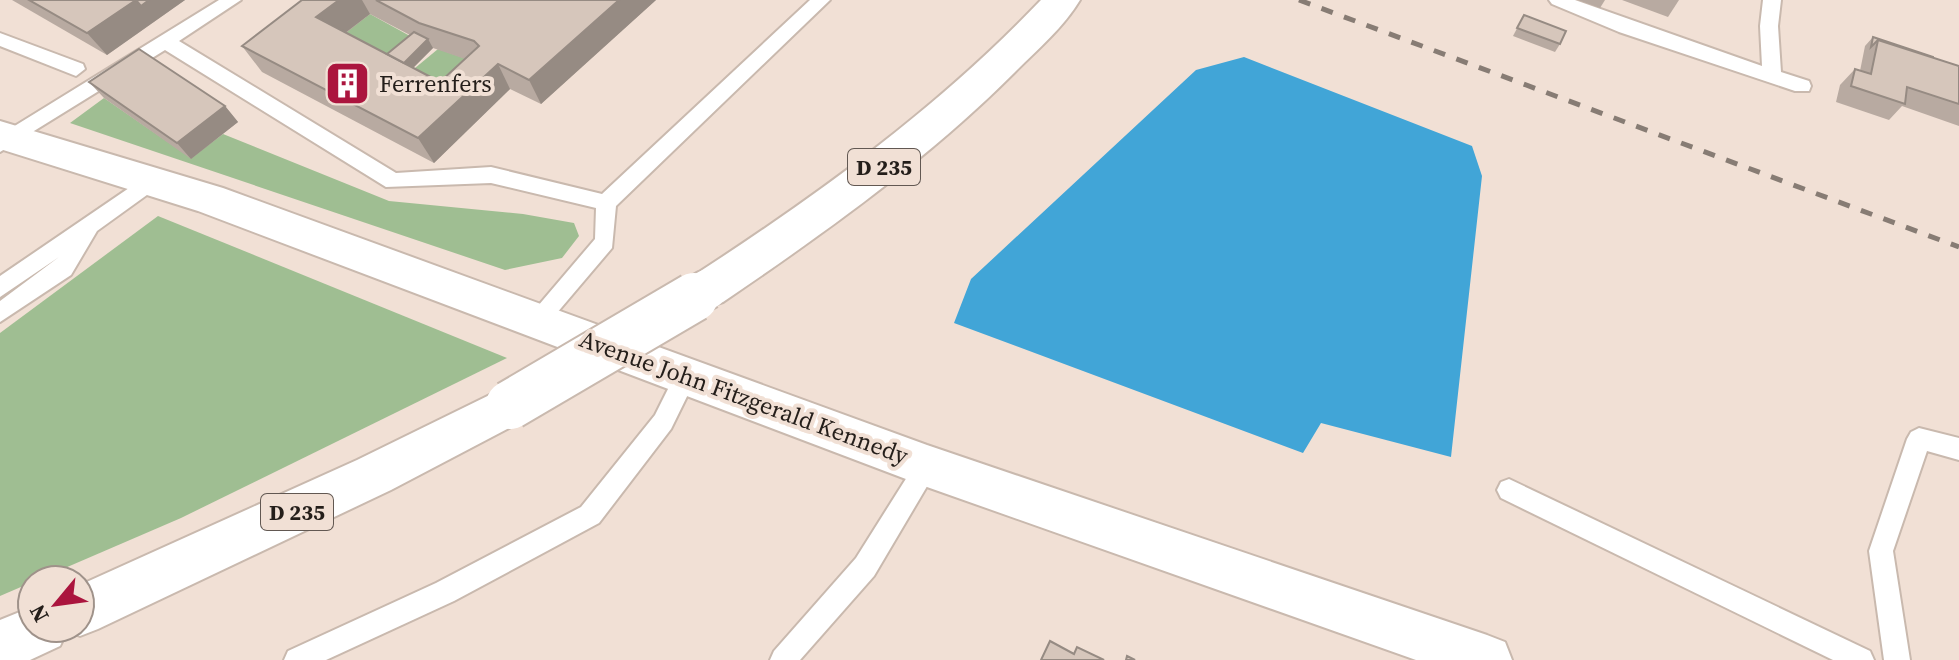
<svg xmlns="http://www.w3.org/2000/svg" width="1959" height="660" viewBox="0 0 1959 660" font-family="'Source Serif 4',serif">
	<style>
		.green { fill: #9fbe92 }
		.water { fill: #41a5d7 }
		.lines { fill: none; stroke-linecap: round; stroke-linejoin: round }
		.lane-casing { stroke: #c9b9ae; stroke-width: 4 }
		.street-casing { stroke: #c9b9ae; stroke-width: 4 }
		.primary-casing { stroke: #c9b9ae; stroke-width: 4 }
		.lane { fill: #fff; fill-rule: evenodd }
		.street { fill: #fff; fill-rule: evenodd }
		.primary { fill: #fff; fill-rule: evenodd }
		.rail { stroke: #877c74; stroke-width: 5; stroke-dasharray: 12 12; stroke-linecap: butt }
		.primary-bridge-far1-casing { stroke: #c9b9ae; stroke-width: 43; stroke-linecap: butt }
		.primary-bridge-casing { stroke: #c9b9ae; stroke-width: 52; stroke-linecap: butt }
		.primary-bridge-far1 { stroke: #fff; stroke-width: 39 }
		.primary-bridge { stroke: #fff; stroke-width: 48 }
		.wall { fill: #b8aaa1; fill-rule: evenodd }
		.shaded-wall { fill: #968b83 }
		.building { fill: #d6c6bb; stroke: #968b83; stroke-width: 2 }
		.labels { text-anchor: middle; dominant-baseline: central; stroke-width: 8; stroke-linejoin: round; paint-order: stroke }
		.shield { fill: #f1e0d5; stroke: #625852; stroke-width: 2 }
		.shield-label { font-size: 22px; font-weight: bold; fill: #241e1a }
		.poi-label { font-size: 24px; fill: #241e1a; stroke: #f1e0d5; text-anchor: start }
		.street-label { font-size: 24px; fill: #241e1a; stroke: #f1e0d5 }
	</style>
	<rect width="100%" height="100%" fill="#f1e0d5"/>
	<!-- green -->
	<g class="green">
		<polygon points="370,14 419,41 386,68 333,42"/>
		<polygon points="438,49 487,66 454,102 403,78"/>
		<polygon points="104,98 191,158 223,134 389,201 523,214 574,223 579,236 562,258 505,270 70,123"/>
		<polygon points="158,216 507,358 181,518 0,596 0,333"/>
	</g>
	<!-- water -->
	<polygon class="water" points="1244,57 1472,146 1482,176 1451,457 1321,423 1303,453 954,323 971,279 1196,70"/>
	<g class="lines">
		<defs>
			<g id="lane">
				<polygon points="219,0 241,0 179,41 396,173 491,167 602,194 810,0 830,0 616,206 612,248 545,327 529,327 526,320 595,239 596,208 491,183 386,187 165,50 0,152 0,135"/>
				<polygon points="1549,0 1575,0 1762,66 1760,26 1763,0 1781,0 1778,26 1781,72 1809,81 1811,86 1809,91 1795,91 1619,32 1552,4"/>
				<polygon points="0,33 83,64 85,69 76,76 0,46"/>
				<polygon points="151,173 161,181 158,187 97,231 71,275 0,322 0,301 59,257 0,297 0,276"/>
				<polygon points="686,366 694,369 697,376 671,429 599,523 454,601 326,660 284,660 288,651 436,583 581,507 655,415 678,369"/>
				<polygon points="1919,428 1959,438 1959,460 1927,451 1893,551 1910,660 1884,660 1869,551 1907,439 1911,432"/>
				<polygon points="927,455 935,458 939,466 874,576 800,660 770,660 774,651 856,558 919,458"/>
				<polygon points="1509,479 1870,651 1874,660 1833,660 1501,498 1497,490 1501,482"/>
			</g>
			<polygon id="street" points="0,121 223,188 927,445 1487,635 1505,642 1512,660 1416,660 927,487 198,211 0,149"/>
			<g id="primary">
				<path d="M1041 0H1080C1064 27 1037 50 1015 72 927 160 826 232 723 302L708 307 693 302 687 289 693 276C818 195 938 108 1041 0Z"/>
				<polygon points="510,385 526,391 533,405 526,419 391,490 98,629 80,636 67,631 60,646 30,660 0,660 0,620 32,607 32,628 80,628 80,585 357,460"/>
			</g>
		</defs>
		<!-- lane casing -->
		<use href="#lane" class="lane-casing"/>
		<!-- street casing -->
		<use href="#street" class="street-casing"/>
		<!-- primary casing -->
		<use href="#primary" class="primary-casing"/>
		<!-- lane -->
		<use href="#lane" class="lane"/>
		<!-- street -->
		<use href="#street" class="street"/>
		<!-- primary -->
		<use href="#primary" class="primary"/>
		<!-- rail -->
		<polyline class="rail" points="1299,0 1959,247"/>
		<defs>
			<polyline id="primary-bridge-far1" points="690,299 708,289"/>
			<polyline id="primary-bridge" points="510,405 694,297"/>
		</defs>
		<!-- primary-bridge-far1 casing -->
		<use href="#primary-bridge-far1" class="primary-bridge-far1-casing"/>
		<!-- primary-bridge casing -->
		<use href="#primary-bridge" class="primary-bridge-casing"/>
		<!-- primary-bridge-far1 -->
		<use href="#primary-bridge-far1" class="primary-bridge-far1"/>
		<!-- primary-bridge -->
		<use href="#primary-bridge" class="primary-bridge"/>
	</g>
	<!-- wall -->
	<g class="wall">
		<polygon points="12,0 185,0 107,55"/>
		<path d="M302 0H656L541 104 510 89 434 163 262 72 242 46ZM370 14 410 35 387 54 346 33ZM433 48 465 59 442 83 413 68Z"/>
		<polygon points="1578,0 1605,0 1600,8"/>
		<polygon points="1622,0 1679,0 1668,17"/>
		<polygon points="1524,15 1560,44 1555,52 1513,36"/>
		<polygon points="1873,37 1959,66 1959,126 1902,106 1889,120 1836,102 1840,85 1855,69 1860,71 1865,46"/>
		<polygon points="89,82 225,106 238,122 191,159 104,98"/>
	</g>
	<!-- shaded-wall -->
	<g class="shaded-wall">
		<polygon points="136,0 185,0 107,55 87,33"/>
		<polygon points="339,0 362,0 370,14 333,42 316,17"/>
		<polygon points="619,0 656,0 541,104 529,80"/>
		<polygon points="428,39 433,48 403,78 397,69"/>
		<polygon points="498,64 510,89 434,163 418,138"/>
		<polygon points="225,106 238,122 191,159 177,143"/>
	</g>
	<!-- building -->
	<g class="building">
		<polygon points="29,0 136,0 87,33"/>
		<polygon points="136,0 149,0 141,6"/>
		<polygon points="302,0 339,0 316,17 444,84 441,81 479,46 474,41 419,23 376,0 619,0 529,80 498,64 418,138 242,46"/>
		<polygon points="1524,15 1566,31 1560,44 1517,28"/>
		<polygon points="414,32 428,39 404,63 387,54"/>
		<polygon points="1873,37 1933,57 1933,58 1878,40 1871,47"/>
		<polygon points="1878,40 1959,66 1959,104 1907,87 1905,104 1851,86 1855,69 1871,74"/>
		<polygon points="139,49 225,106 177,143 89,82"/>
		<polygon points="1050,641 1074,654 1077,647 1104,660 1041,660"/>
		<polygon points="1127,656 1135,660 1126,660"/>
	</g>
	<!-- icons -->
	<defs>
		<symbol id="building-square" viewBox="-11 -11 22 22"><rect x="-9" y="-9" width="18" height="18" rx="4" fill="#ab153e" stroke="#f1e0d5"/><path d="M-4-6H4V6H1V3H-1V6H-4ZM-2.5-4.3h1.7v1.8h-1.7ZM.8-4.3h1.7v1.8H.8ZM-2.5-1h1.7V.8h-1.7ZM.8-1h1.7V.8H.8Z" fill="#fff"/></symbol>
	</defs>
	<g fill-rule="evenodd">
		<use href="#building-square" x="322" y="58" width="51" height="51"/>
	</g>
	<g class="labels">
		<!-- shield labels -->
		<g class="shield">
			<rect x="848" y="149" width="72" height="36" rx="6"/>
			<rect x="261" y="494" width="72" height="36" rx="6"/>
		</g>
		<g class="shield-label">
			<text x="884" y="167">D 235</text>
			<text x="297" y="512">D 235</text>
		</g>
		<!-- poi labels -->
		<g class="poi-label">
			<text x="379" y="83">Ferrenfers</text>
		</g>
		<!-- street labels -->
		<g class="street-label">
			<text transform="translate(744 397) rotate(20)">Avenue John Fitzgerald Kennedy</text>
		</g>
	</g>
	<!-- north arrow -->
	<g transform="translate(56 604) rotate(241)"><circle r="38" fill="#f1e0d5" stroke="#9f928a" stroke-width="2"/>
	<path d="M0-6L14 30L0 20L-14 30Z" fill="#ab153e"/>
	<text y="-12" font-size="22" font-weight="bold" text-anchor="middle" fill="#241e1a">N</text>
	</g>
</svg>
